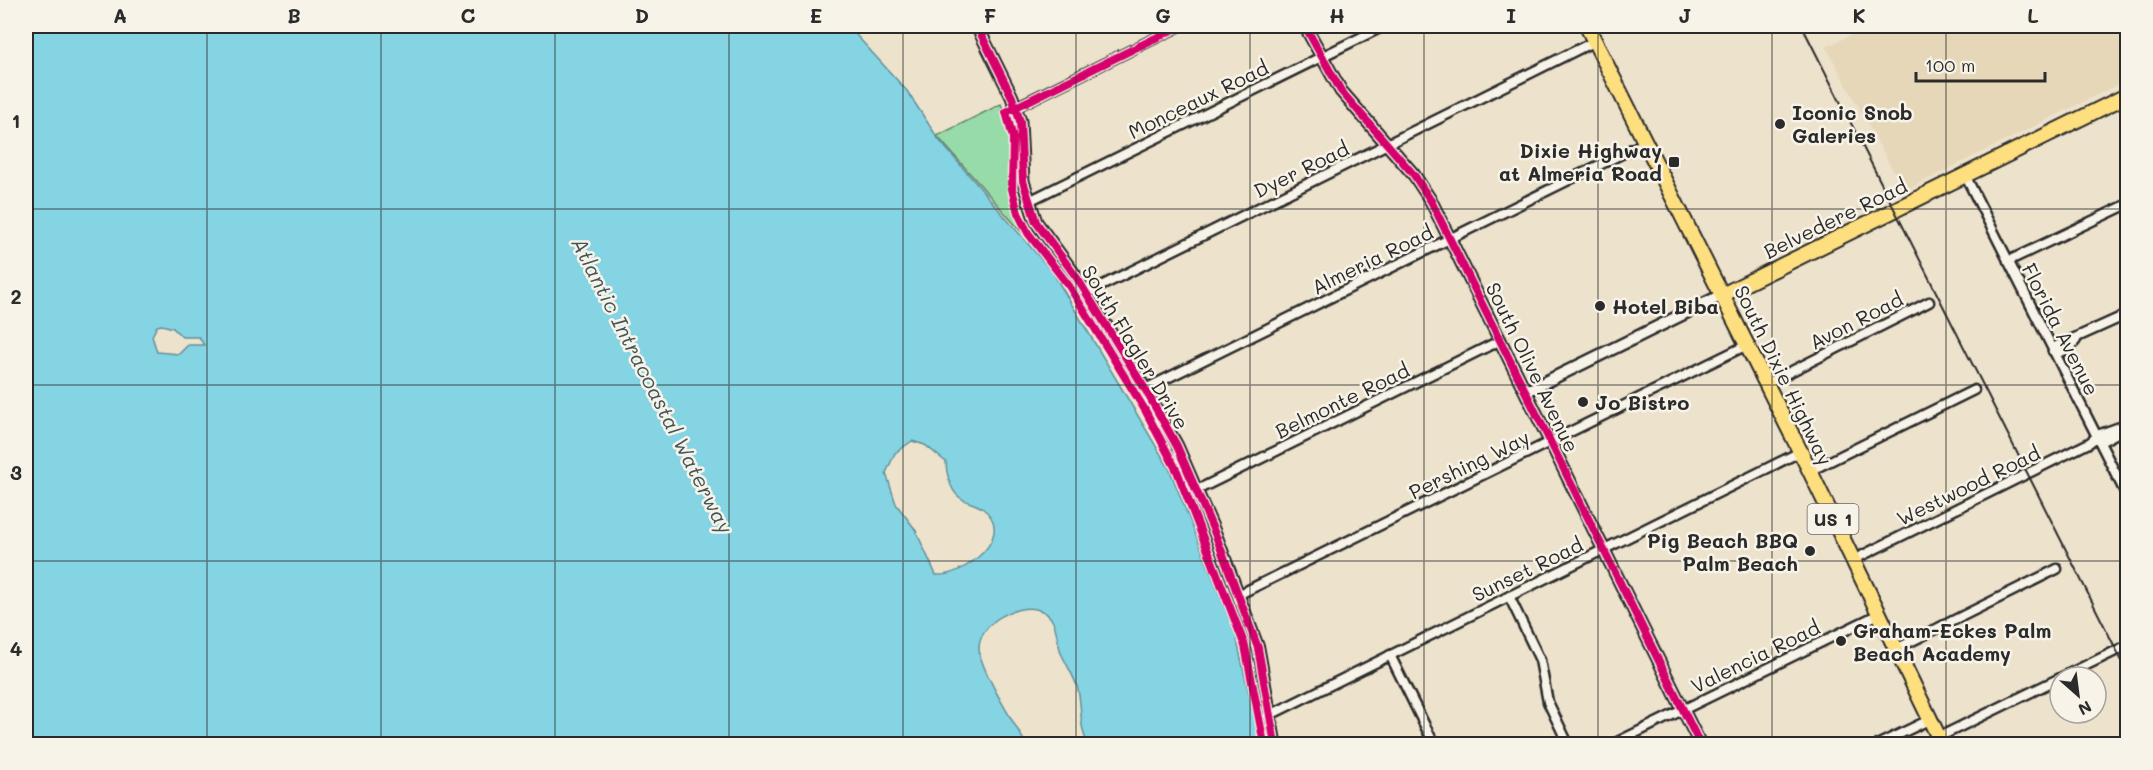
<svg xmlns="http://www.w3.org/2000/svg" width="2153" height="770" viewBox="0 0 2153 770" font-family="Mali,sans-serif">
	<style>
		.built { fill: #e6d7b9 }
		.green { fill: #96dba8; stroke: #60836a; stroke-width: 1.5 }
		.water { fill: #85d4e3; stroke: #619099; stroke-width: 1.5; fill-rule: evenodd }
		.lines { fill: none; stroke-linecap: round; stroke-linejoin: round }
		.minor-casing { stroke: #2b2b2b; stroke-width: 13 }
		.tertiary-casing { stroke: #2b2b2b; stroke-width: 15 }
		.primary-casing { stroke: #2b2b2b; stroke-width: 18 }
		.minor { stroke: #f7f3e8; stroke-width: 8 }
		.tertiary { stroke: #f7f3e8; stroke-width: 10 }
		.primary { stroke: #fedf80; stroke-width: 14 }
		.rail { stroke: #2b2b2b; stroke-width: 2 }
		.cycleway-casing { stroke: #f7f3e8; stroke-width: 11 }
		.cycleway { stroke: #d6006c; stroke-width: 8 }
		.grid { fill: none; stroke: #2b2b2b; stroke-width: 1.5; stroke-opacity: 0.55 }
		.poi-dot { fill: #2b2b2b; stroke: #f7f3e8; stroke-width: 2 }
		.labels { text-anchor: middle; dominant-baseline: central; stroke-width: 5; stroke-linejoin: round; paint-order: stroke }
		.shield { fill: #f7f3e8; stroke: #686764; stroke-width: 1.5 }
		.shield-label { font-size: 18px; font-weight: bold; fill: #2b2b2b }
		.street-label { font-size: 20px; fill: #2b2b2b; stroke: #f7f3e8 }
		.poi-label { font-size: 20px; font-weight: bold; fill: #2b2b2b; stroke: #f7f3e8; text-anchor: start }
		.water-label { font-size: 21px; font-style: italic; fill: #425559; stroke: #f7f3e8 }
		.neatline { fill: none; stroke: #2b2b2b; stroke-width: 2 }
		.grid-label { font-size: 20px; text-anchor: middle; font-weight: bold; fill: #2b2b2b }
	</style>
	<rect width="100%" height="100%" fill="#ede2cc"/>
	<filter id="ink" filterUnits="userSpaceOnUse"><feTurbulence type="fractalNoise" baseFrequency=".0167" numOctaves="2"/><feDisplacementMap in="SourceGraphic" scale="12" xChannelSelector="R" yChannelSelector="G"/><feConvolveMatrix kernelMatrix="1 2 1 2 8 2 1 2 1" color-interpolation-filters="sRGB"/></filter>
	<g filter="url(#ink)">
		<!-- built -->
		<polygon class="built" points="1871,26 2127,26 2127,80 1904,191 1826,47"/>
		<!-- green -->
		<path class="green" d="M1001 104C1015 134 1008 160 1012 191 1014 212 1025 228 1034 246L937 136Z"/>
		<!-- water -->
		<path class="water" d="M26 26H848L907 91 939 140 1053 273 1169 468 1236 636 1260 744H1088C1078 726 1083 706 1077 686 1073 675 1066 664 1061 653 1058 644 1057 630 1053 622 1040 592 978 616 979 649 980 669 1015 725 1026 744H26ZM162 325 173 328 182 337H199L204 345H188L179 354 157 352 152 336 157 326ZM912 441 925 445 946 462C946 472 950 489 958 496 966 503 975 503 982 508 1003 523 994 544 977 558 965 568 952 576 936 575L915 529 896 504 886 473 895 453Z"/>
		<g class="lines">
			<defs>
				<g id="minor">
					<polyline points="1016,107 1180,26"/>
					<polyline points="1965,175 2128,498"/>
					<polyline points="1027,202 1384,26"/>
					<polyline points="2008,261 2128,204"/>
					<polyline points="1087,293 1595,41"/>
					<polyline points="2053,351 2057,346 2128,314"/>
					<polyline points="2053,351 2057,353 2069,349 2076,340"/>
					<polyline points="1766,384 1929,302"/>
					<polyline points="1145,389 1646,142"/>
					<polyline points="2097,439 2104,440 2117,433 2119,428"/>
					<polyline points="1810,471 1974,390"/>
					<polyline points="1197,490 1501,340"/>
					<polyline points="1853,560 2089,443 2100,434 2128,424"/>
					<polyline points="1238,595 1747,345"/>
					<polyline points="1509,596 1540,660 1548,702 1568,744"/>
					<polyline points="1896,649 2057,569"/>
					<polyline points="1390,655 1434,744"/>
					<polyline points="2062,677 2128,645"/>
					<polyline points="1268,716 1800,452"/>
					<polyline points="1939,737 2060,678"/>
					<polyline points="1613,744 1879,614"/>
					<polyline points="1879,744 1931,719"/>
				</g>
				<g id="tertiary">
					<polyline points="977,26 1012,97 1020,121 1023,181 1036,222 1077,278 1145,389 1177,446 1216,536 1258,648 1275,744"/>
					<polyline points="1305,26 1341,91 1414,175 1431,201 1700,744"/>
					<polyline points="1527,391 1722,295"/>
				</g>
				<g id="primary">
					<polyline points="1587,26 1810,471 1942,744"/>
					<polyline points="1722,295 2128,95"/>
				</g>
			</defs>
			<!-- minor casing -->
			<use href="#minor" class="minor-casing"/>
			<!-- tertiary casing -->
			<use href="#tertiary" class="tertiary-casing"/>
			<!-- primary casing -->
			<use href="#primary" class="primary-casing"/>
			<!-- minor -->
			<use href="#minor" class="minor"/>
			<!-- tertiary -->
			<use href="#tertiary" class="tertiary"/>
			<!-- primary -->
			<use href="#primary" class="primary"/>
			<!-- rail -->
			<polyline class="rail" points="1802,26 2128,673"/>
			<defs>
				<g id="cycleway">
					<polyline points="977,26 1012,97 1020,121 1023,181 1036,222 1077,278 1145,389 1177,446 1216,536 1258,648 1275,744"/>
					<polyline points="1180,26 1006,112 1013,138 1012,189 1018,213 1028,233 1069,286 1145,410 1177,471 1245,646 1264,744"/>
					<polyline points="1305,26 1341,91 1414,175 1431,201 1700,744"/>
				</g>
			</defs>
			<!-- cycleway casing -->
			<use href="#cycleway" class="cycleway-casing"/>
			<!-- cycleway -->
			<use href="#cycleway" class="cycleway"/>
		</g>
	</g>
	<!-- grid -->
	<path class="grid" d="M207 26V744M381 26V744M555 26V744M729 26V744M903 26V744M1076 26V744M1250 26V744M1424 26V744M1598 26V744M1772 26V744M1946 26V744M26 209H2128M26 385H2128M26 561H2128"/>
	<!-- markers -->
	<g class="poi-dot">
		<circle cx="1780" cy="124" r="6"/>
		<rect x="1668" y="156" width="12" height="12" rx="3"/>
		<circle cx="1600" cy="306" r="6"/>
		<circle cx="1583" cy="402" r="6"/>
		<circle cx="1810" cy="551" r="6"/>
		<circle cx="1841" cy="641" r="6"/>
	</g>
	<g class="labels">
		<!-- shield labels -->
		<rect class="shield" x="1807.5" y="504" width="51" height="30" rx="4.5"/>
		<g class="shield-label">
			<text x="1833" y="519">US 1</text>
		</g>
		<!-- street labels -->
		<g class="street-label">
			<text transform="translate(1198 99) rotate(-26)">Monceaux Road</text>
			<text transform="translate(1301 169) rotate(-26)">Dyer Road</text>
			<text transform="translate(1835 218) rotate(-26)">Belvedere Road</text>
			<text transform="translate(1372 259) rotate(-26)">Almeria Road</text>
			<text transform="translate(1856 320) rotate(-27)">Avon Road</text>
			<text transform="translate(2061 329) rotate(63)">Florida Avenue</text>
			<text transform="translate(1136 347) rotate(59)">South Flagler Drive</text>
			<text transform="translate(1533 367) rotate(64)">South Olive Avenue</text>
			<text transform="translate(1784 375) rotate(64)">South Dixie Highway</text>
			<text transform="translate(1342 400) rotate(-26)">Belmonte Road</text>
			<text transform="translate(1469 464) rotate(-26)">Pershing Way</text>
			<text transform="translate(1968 485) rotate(-26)">Westwood Road</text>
			<text transform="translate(1527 569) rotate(-26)">Sunset Road</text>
			<text transform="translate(1755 656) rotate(-26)">Valencia Road</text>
		</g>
		<!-- poi labels -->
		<g class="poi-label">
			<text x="1792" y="112">Iconic Snob<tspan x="1792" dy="23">Galeries</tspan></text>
			<text x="1662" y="150" text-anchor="end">Dixie Highway<tspan x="1662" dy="23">at Almeria Road</tspan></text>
			<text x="1612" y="306">Hotel Biba</text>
			<text x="1595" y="402">Jo Bistro</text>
			<text x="1798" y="540" text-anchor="end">Pig Beach BBQ<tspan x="1798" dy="23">Palm Beach</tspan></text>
			<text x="1853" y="630">Graham-Eckes Palm<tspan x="1853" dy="23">Beach Academy</tspan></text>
		</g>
		<!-- water labels -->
		<g class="water-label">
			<text transform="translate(653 385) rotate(63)">Atlantic Intracoastal Waterway</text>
		</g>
	</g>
	<!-- margin -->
	<rect width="2153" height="770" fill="none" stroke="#f7f3e8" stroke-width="66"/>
	<!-- north arrow -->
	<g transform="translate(2078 695) rotate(152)"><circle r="28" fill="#f7f3e8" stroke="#a5a39c" stroke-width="1.5"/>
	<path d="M0-4.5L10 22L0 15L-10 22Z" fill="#2b2b2b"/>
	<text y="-9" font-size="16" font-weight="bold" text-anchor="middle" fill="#2b2b2b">N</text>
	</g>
	<!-- scale -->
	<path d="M1916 72v9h129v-9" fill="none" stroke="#2b2b2b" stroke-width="3"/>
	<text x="1925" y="72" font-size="18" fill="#2b2b2b" stroke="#f7f3e8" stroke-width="4.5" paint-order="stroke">100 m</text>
	<rect x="33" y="33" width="2087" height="704" class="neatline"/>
	<g class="grid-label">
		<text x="120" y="23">A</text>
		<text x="294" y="23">B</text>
		<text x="468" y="23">C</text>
		<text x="642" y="23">D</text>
		<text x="816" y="23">E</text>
		<text x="990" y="23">F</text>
		<text x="1163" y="23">G</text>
		<text x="1337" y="23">H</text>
		<text x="1511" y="23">I</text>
		<text x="1685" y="23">J</text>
		<text x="1859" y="23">K</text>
		<text x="2033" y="23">L</text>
		<text x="16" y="128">1</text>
		<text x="16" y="304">2</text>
		<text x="16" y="480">3</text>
		<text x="16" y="656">4</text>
	</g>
</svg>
